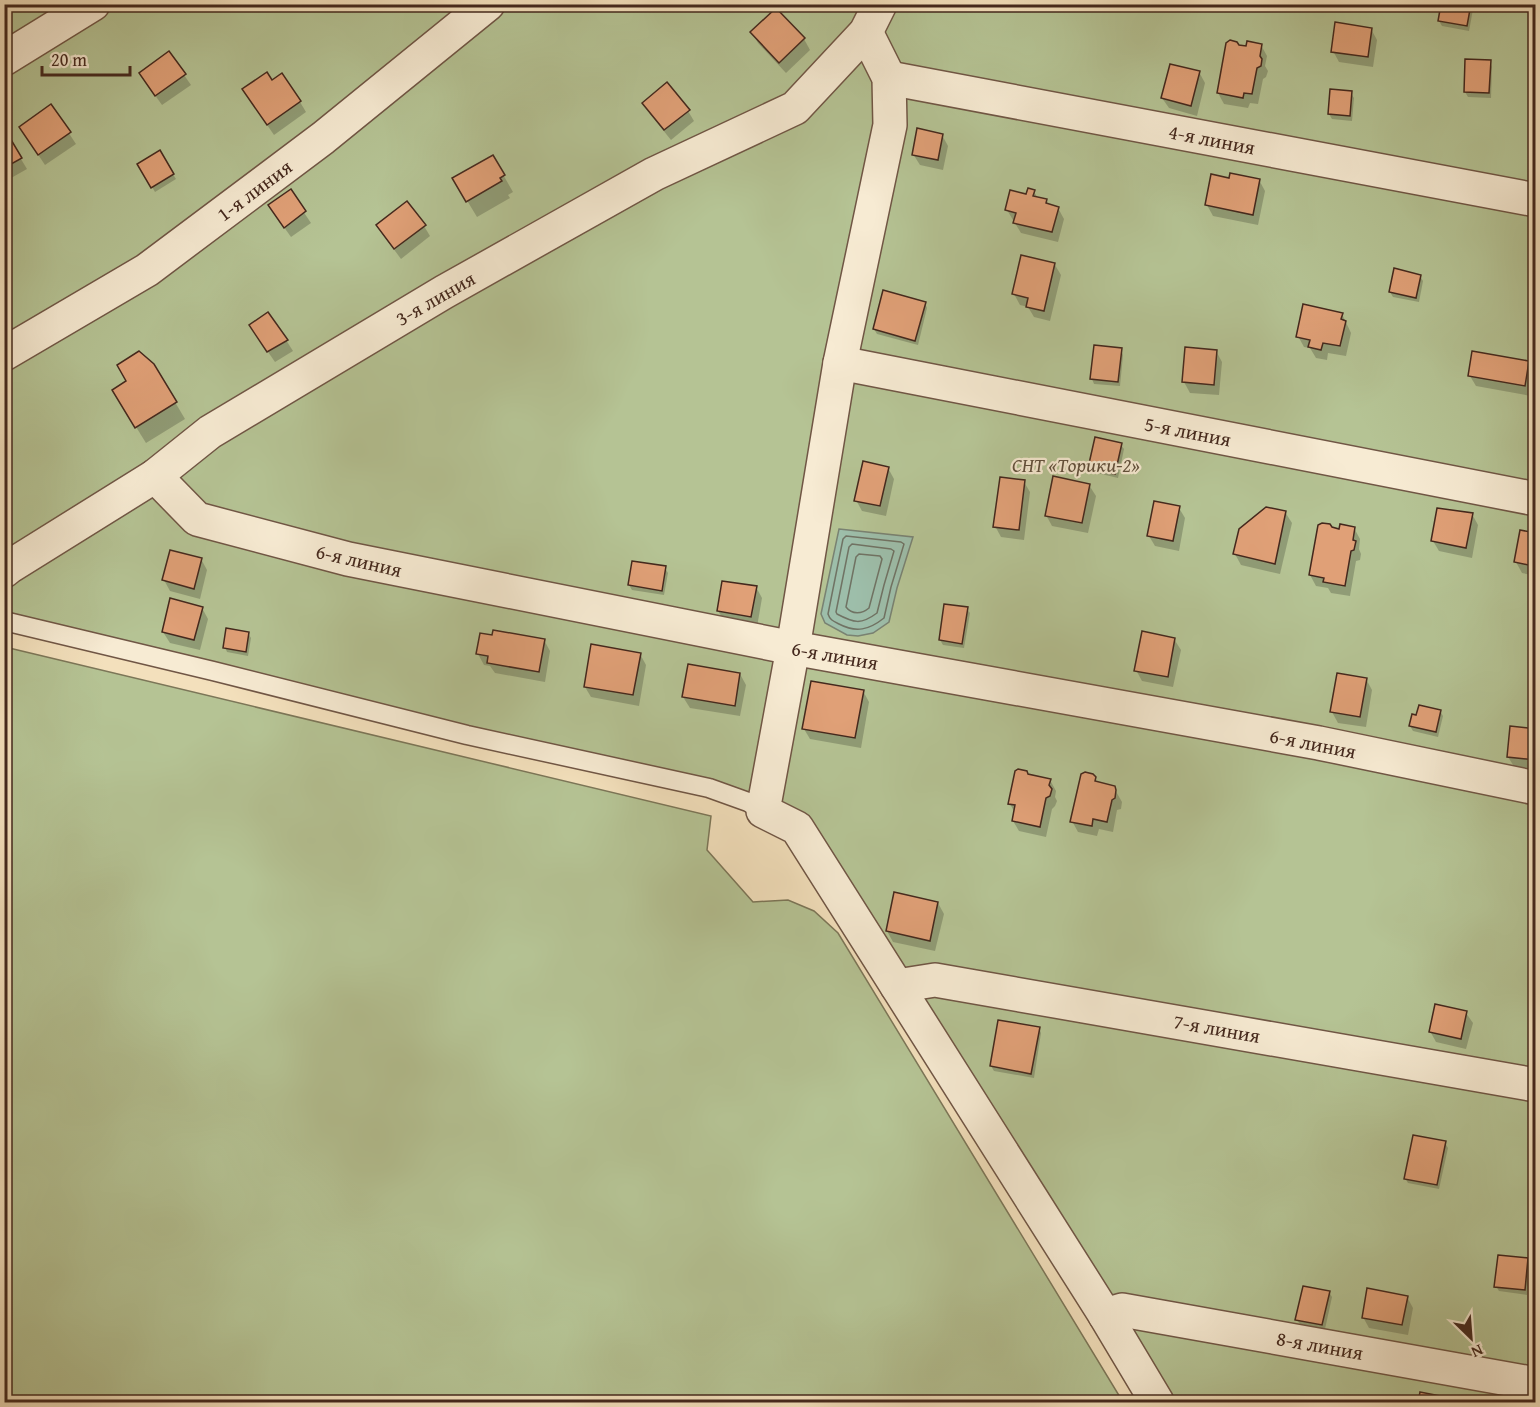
<svg xmlns="http://www.w3.org/2000/svg" width="1540" height="1407" viewBox="0 0 1540 1407" font-family="'Gentium Book Plus',serif">
	<style>
		.green { fill: #b5c394; stroke: #7c7658; stroke-width: 1.5 }
		.water { fill: #9dbeaa; stroke: #798272; stroke-width: 1.5 }
		.shadow { fill: #0003 }
		.lines { fill: none; stroke-linecap: round; stroke-linejoin: round }
		.shore { stroke: #707364; stroke-width: 1.5 }
		.building { fill: #e0a077; stroke: #44281d; stroke-width: 1.5 }
		.lane-casing { stroke: #705645; stroke-width: 21 }
		.street-casing { stroke: #705645; stroke-width: 36 }
		.lane { stroke: #f7ebd3; stroke-width: 18 }
		.street { stroke: #f7ebd3; stroke-width: 33 }
		.labels { text-anchor: middle; dominant-baseline: central; stroke-width: 4.5; stroke-linejoin: round; paint-order: stroke }
		.street-label { font-size: 20px; fill: #44281d; stroke: #f7ebd3 }
		.park-label { font-size: 20px; font-style: italic; fill: #604f3b; stroke: #f7ebd3 }
	</style>
	<rect width="100%" height="100%" fill="#f3e0bc"/>
	<filter id="stains"><feTurbulence type="fractalNoise" baseFrequency=".00333" numOctaves="4"/><feColorMatrix values="0 0 0 0 .2 0 0 0 0 .09 0 0 0 0 .02 0 0 0 .5 -.17"/></filter>
	<radialGradient id="worn" r=".72"><stop offset=".6" stop-color="#630" stop-opacity="0"/><stop offset="1" stop-color="#630" stop-opacity=".3"/></radialGradient>
	<!-- green -->
	<g class="green">
		<polygon points="4,5 1535,5 1535,1402 1157,1402 797,828 748,802 5,621"/>
		<polygon points="5,647 711,816 707,850 753,902 788,900 814,911 838,933 1123,1402 5,1402"/>
	</g>
	<!-- water -->
	<polygon class="water" points="839,529 913,537 897,588 889,622 873,633 858,636 847,635 825,623 821,614"/>
	<!-- shadow -->
	<g class="shadow">
		<polygon points="1442,4 1474,4 1469,31 1442,26 1439,21"/>
		<polygon points="1371,29 1377,40 1373,67 1339,62 1333,51"/>
		<polygon points="752,32 804,39 810,50 786,73 758,43"/>
		<polygon points="1261,45 1267,56 1265,66 1268,71 1266,77 1263,79 1258,104 1250,103 1248,108 1224,104 1218,93 1239,46 1247,48"/>
		<polygon points="1490,62 1492,67 1491,98 1468,97 1465,92"/>
		<polygon points="1199,72 1205,83 1197,116 1169,108 1162,98"/>
		<polygon points="184,75 191,85 162,105 147,84"/>
		<polygon points="272,82 300,102 306,112 274,135 250,100"/>
		<polygon points="1351,93 1354,98 1352,121 1332,119 1329,114"/>
		<polygon points="644,103 688,111 694,121 671,140 650,114"/>
		<polygon points="51,106 76,144 45,165 27,138"/>
		<polygon points="4,131 27,169 4,182"/>
		<polygon points="942,135 948,146 943,170 920,165 913,154"/>
		<polygon points="159,152 176,179 155,192 139,165"/>
		<polygon points="493,157 513,192 508,195 510,198 477,217 454,179"/>
		<polygon points="1230,179 1259,180 1265,191 1258,225 1213,216 1207,205"/>
		<polygon points="290,192 311,223 291,237 276,216"/>
		<polygon points="1034,192 1038,198 1046,200 1049,206 1058,208 1064,219 1058,242 1021,233 1015,223 1016,221 1013,220 1007,210"/>
		<polygon points="377,225 424,226 430,236 401,259 384,236"/>
		<polygon points="1055,265 1061,275 1050,321 1034,317 1028,307 1020,305 1014,294"/>
		<polygon points="1420,276 1423,281 1419,302 1393,297 1390,292"/>
		<polygon points="925,303 927,308 918,345 877,334 874,329"/>
		<polygon points="1342,314 1351,333 1346,356 1328,353 1327,360 1316,358 1310,348 1304,347 1298,336"/>
		<polygon points="257,336 286,340 293,351 275,362"/>
		<polygon points="1121,350 1123,355 1120,386 1094,384 1092,379"/>
		<polygon points="1216,351 1222,362 1219,395 1190,393 1184,382"/>
		<polygon points="1529,362 1535,373 1531,396 1476,386 1470,376"/>
		<polygon points="153,365 185,419 146,443 123,406"/>
		<polygon points="1121,445 1124,449 1118,478 1093,472 1090,468"/>
		<polygon points="888,468 894,479 886,516 862,511 856,500"/>
		<polygon points="1024,482 1030,492 1024,540 1001,537 995,526"/>
		<polygon points="1089,485 1096,496 1088,533 1052,526 1046,515"/>
		<polygon points="1179,508 1185,518 1179,551 1155,546 1149,536"/>
		<polygon points="1285,512 1292,523 1280,574 1241,565 1235,554"/>
		<polygon points="1472,514 1478,525 1472,558 1439,551 1433,541"/>
		<polygon points="1354,528 1360,539 1359,549 1361,554 1360,560 1356,561 1350,596 1331,593 1328,588 1316,586 1310,575 1340,531"/>
		<polygon points="1536,534 1536,576 1522,573 1516,562"/>
		<polygon points="201,559 207,570 200,599 170,591 164,580"/>
		<polygon points="665,568 668,573 664,595 632,590 629,585"/>
		<polygon points="756,587 762,598 757,627 725,622 718,611"/>
		<polygon points="202,608 208,619 200,650 170,643 163,632"/>
		<polygon points="967,609 970,613 964,648 943,645 940,640"/>
		<polygon points="248,633 251,638 248,656 227,652 225,647"/>
		<polygon points="1174,639 1181,650 1173,687 1142,681 1136,670"/>
		<polygon points="544,640 550,651 545,682 495,673 490,666 484,665 478,654"/>
		<polygon points="640,654 646,665 639,706 591,697 585,687"/>
		<polygon points="740,674 746,685 740,716 690,708 683,697"/>
		<polygon points="1366,679 1372,690 1366,727 1338,723 1332,712"/>
		<polygon points="863,691 869,702 861,748 810,739 804,729"/>
		<polygon points="1440,711 1443,716 1438,737 1413,731 1410,726"/>
		<polygon points="1536,730 1536,770 1515,768 1508,757"/>
		<polygon points="1028,776 1050,780 1056,791 1055,797 1057,801 1055,806 1052,809 1046,837 1019,831 1013,821 1015,813 1010,804"/>
		<polygon points="1095,778 1098,784 1114,788 1122,802 1121,809 1117,810 1113,832 1099,829 1097,836 1078,832 1072,821"/>
		<polygon points="938,903 944,914 935,951 893,942 887,931"/>
		<polygon points="1466,1013 1473,1023 1466,1049 1436,1042 1430,1031"/>
		<polygon points="1039,1028 1041,1033 1034,1078 994,1071 991,1066"/>
		<polygon points="1445,1143 1448,1148 1439,1189 1408,1183 1405,1178"/>
		<polygon points="1527,1259 1530,1264 1527,1295 1499,1291 1496,1286"/>
		<polygon points="1329,1292 1332,1297 1325,1329 1300,1324 1297,1320"/>
		<polygon points="1407,1297 1413,1308 1408,1335 1369,1328 1363,1317"/>
	</g>
	<g class="lines">
		<!-- shore -->
		<g class="shore">
			<path d="M846 536 901 542 904 544 891 587 884 618C869 630 856 633 839 624 833 621 830 620 828 614L843 539Z"/>
			<path d="M852 544 891 549 894 551 884 585 877 613C861 625 854 623 837 614L836 612 849 547Z"/>
			<path d="M859 554 880 556 882 559 869 608C862 614 852 615 846 607L856 557Z"/>
		</g>
	</g>
	<!-- building -->
	<g class="building">
		<polygon points="1441,4 1471,4 1467,26 1438,21"/>
		<polygon points="776,8 805,38 779,63 750,32"/>
		<polygon points="1335,22 1372,28 1368,57 1331,52"/>
		<polygon points="1230,40 1237,42 1239,45 1246,46 1247,41 1262,44 1260,56 1262,59 1261,66 1257,68 1252,94 1244,93 1243,98 1217,93 1226,43"/>
		<polygon points="169,51 186,74 155,96 139,73"/>
		<polygon points="1465,59 1491,60 1489,93 1464,92"/>
		<polygon points="1170,64 1200,71 1191,106 1161,98"/>
		<polygon points="267,72 272,80 282,73 301,101 267,125 242,89"/>
		<polygon points="667,82 690,110 664,130 642,103"/>
		<polygon points="1330,89 1352,91 1350,116 1328,114"/>
		<polygon points="51,104 71,132 38,155 19,127"/>
		<polygon points="4,128 22,158 4,168"/>
		<polygon points="917,128 943,134 938,160 912,155"/>
		<polygon points="160,150 174,174 151,188 137,164"/>
		<polygon points="493,155 505,175 500,178 502,181 466,202 452,178"/>
		<polygon points="1230,173 1260,179 1253,215 1205,205 1211,174 1229,178"/>
		<polygon points="1028,188 1035,190 1033,196 1047,199 1046,203 1059,207 1052,232 1013,223 1016,213 1005,210 1010,190 1026,194"/>
		<polygon points="291,189 306,211 284,228 268,205"/>
		<polygon points="407,201 426,225 394,249 376,225"/>
		<polygon points="1021,255 1055,263 1044,311 1026,307 1028,298 1012,294"/>
		<polygon points="1394,268 1421,275 1416,298 1389,292"/>
		<polygon points="883,290 926,302 915,341 873,329"/>
		<polygon points="1303,304 1343,313 1341,319 1346,321 1340,346 1323,343 1321,350 1308,347 1310,340 1296,337"/>
		<polygon points="268,312 288,340 267,352 249,325"/>
		<polygon points="1094,345 1122,348 1118,382 1090,379"/>
		<polygon points="1185,347 1217,350 1214,385 1182,382"/>
		<polygon points="139,351 154,364 177,402 135,428 112,390 126,381 117,365"/>
		<polygon points="1472,351 1529,361 1525,386 1468,376"/>
		<polygon points="1536,432 1536,454 1531,453"/>
		<polygon points="1095,437 1122,443 1115,474 1088,468"/>
		<polygon points="863,461 889,467 880,506 854,501"/>
		<polygon points="1053,476 1090,484 1082,523 1045,516"/>
		<polygon points="1000,477 1025,480 1019,530 993,527"/>
		<polygon points="1154,501 1180,506 1173,541 1147,536"/>
		<polygon points="1266,507 1286,511 1275,564 1233,554 1239,529"/>
		<polygon points="1437,508 1473,513 1466,548 1431,541"/>
		<polygon points="1322,523 1330,524 1332,527 1339,529 1340,524 1355,527 1353,540 1356,541 1354,550 1351,551 1345,586 1323,582 1324,578 1309,575 1318,525"/>
		<polygon points="1520,530 1536,533 1536,573 1532,573 1533,566 1514,562"/>
		<polygon points="170,550 202,558 194,589 162,580"/>
		<polygon points="632,561 666,566 662,591 628,585"/>
		<polygon points="722,581 757,586 751,617 717,611"/>
		<polygon points="170,598 203,607 194,640 162,632"/>
		<polygon points="944,604 968,607 962,644 939,640"/>
		<polygon points="226,628 249,632 246,652 223,648"/>
		<polygon points="493,630 545,639 539,672 487,663 488,656 476,654 480,633 492,635"/>
		<polygon points="1142,631 1175,638 1168,677 1134,671"/>
		<polygon points="591,644 641,653 633,695 584,687"/>
		<polygon points="688,664 740,673 735,706 682,697"/>
		<polygon points="1337,673 1367,678 1360,717 1330,712"/>
		<polygon points="811,681 864,690 855,738 802,729"/>
		<polygon points="1419,705 1441,710 1436,732 1409,726 1412,714 1416,715"/>
		<polygon points="1510,726 1536,729 1536,760 1507,757"/>
		<polygon points="1018,769 1027,771 1028,774 1051,779 1049,785 1052,789 1050,796 1046,798 1040,827 1012,821 1015,805 1008,804 1015,771"/>
		<polygon points="1085,772 1093,774 1096,777 1095,781 1115,786 1116,790 1115,798 1112,800 1107,822 1093,819 1092,826 1070,822 1081,774"/>
		<polygon points="894,892 938,902 930,941 886,931"/>
		<polygon points="1435,1004 1467,1011 1461,1039 1429,1032"/>
		<polygon points="998,1020 1040,1027 1031,1074 990,1066"/>
		<polygon points="1413,1135 1446,1141 1437,1185 1404,1179"/>
		<polygon points="1498,1255 1528,1258 1525,1290 1494,1287"/>
		<polygon points="1303,1286 1330,1291 1322,1325 1295,1320"/>
		<polygon points="1367,1288 1408,1296 1402,1325 1362,1318"/>
		<polygon points="1420,1392 1451,1398 1450,1402 1418,1402"/>
	</g>
	<g class="lines">
		<defs>
			<polyline id="lane" points="4,621 213,671 467,735 709,788 748,802 763,811"/>
			<g id="street">
				<polyline points="866,32 889,78 890,125 840,363 793,648 763,811 797,828 1105,1315 1157,1402"/>
				<polyline points="4,59 93,4"/>
				<polyline points="889,78 1536,200"/>
				<polyline points="4,354 147,270 323,138 488,4"/>
				<polyline points="840,363 1536,499"/>
				<polyline points="155,476 197,519 348,559 793,648 1319,743 1536,788"/>
				<polyline points="4,571 9,567 155,476 210,432 444,292 654,174 795,108 866,32 880,4"/>
				<polyline points="897,986 935,980 1536,1085"/>
				<polyline points="1105,1315 1122,1310 1536,1384"/>
			</g>
		</defs>
		<!-- lane casing -->
		<use href="#lane" class="lane-casing"/>
		<!-- street casing -->
		<use href="#street" class="street-casing"/>
		<!-- lane -->
		<use href="#lane" class="lane"/>
		<!-- street -->
		<use href="#street" class="street"/>
	</g>
	<g class="labels">
		<!-- street labels -->
		<g class="street-label">
			<text transform="translate(1212 139) rotate(11)">4-я линия</text>
			<text transform="translate(254 190) rotate(-37)">1-я линия</text>
			<text transform="translate(435 298) rotate(-30)">3-я линия</text>
			<text transform="translate(1188 431) rotate(11)">5-я линия</text>
			<text transform="translate(359 560) rotate(13)">6-я линия</text>
			<text transform="translate(835 655) rotate(10)">6-я линия</text>
			<text transform="translate(1313 743) rotate(11)">6-я линия</text>
			<text transform="translate(1217 1028) rotate(10)">7-я линия</text>
			<text transform="translate(1320 1345) rotate(10)">8-я линия</text>
		</g>
		<!-- park labels -->
		<g class="park-label">
			<text x="1076" y="464">СНТ «Торики-2»</text>
		</g>
	</g>
	<!-- margin -->
	<rect width="1540" height="1407" fill="none" stroke="#f3e0bc" stroke-width="24"/>
	<rect x="6" y="6" width="1528" height="1395" fill="none" stroke="#44281d" stroke-width="3"/>
	<rect x="12" y="12" width="1516" height="1383" fill="none" stroke="#44281d" stroke-width="1.5"/>
	<!-- north arrow -->
	<g transform="translate(1471 1338) rotate(155)" stroke="#f7ebd3" stroke-width="4.5" paint-order="stroke">
	<path d="M0-4.5L10 22L0 15L-10 22Z" fill="#44281d"/>
	<text y="-9" font-size="16" font-weight="bold" text-anchor="middle" fill="#44281d">N</text>
	</g>
	<!-- scale -->
	<path d="M42 66v9h88v-9" fill="none" stroke="#44281d" stroke-width="3"/>
	<text x="51" y="66" font-size="18" fill="#44281d" stroke="#f7ebd3" stroke-width="4.5" paint-order="stroke">20 m</text>
	<rect width="100%" height="100%" filter="url(#stains)"/>
	<rect width="100%" height="100%" fill="url(#worn)"/>
</svg>
